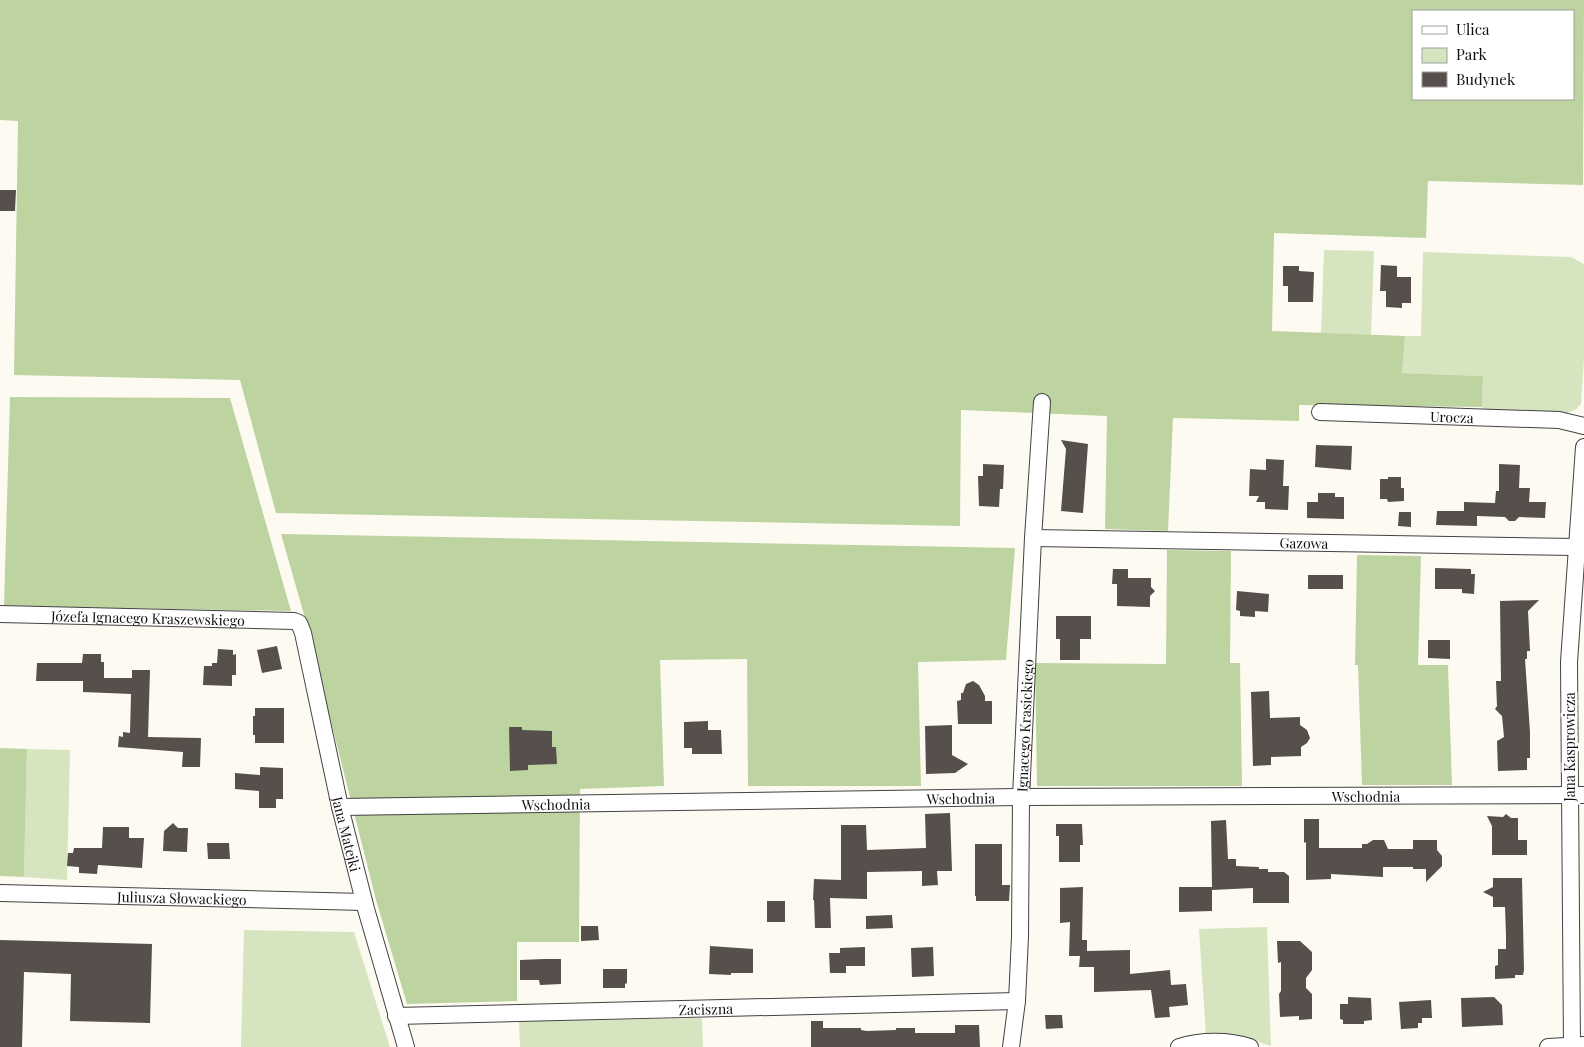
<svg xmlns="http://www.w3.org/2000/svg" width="1584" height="1047" viewBox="0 0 1584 1047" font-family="'Playfair Display',serif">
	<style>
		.green { fill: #d6e5bf }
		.forest { fill: #bdd4a0; fill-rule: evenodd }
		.building { fill: #564f4c }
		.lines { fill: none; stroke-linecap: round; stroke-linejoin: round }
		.street-casing { stroke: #424242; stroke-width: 18 }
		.street { stroke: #fff; stroke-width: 16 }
		.labels { text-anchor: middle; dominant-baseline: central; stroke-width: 5; stroke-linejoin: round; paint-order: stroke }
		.street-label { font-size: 14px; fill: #0f0f0f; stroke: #fff }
	</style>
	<rect width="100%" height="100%" fill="#fdfaf2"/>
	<!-- green -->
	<g class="green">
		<polygon points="1324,250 1374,251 1371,335 1321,333"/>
		<polygon points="1423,252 1571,257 1584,264 1584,358 1581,404 1575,410 1567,413 1482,412 1483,376 1402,373 1405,336 1421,336"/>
		<polygon points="27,749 70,750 67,880 24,877"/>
		<polygon points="1267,927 1271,1046 1241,1036 1231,1034 1206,1035 1199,929"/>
		<polygon points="244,930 354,932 390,1047 241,1047"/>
		<polygon points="702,1018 703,1047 520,1047 519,1020"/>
	</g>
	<!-- forest -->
	<g class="forest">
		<path d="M0 0H1584L1583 185 1428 181 1426 238 1274 233 1272 331 1405 336 1402 373 1483 376 1482 407 1299 405V421L1173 418 1168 531 1105 529 1107 416 961 410 960 526 276 513 240 380 14 375 18 121 0 120ZM1413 11H1573V99H1413Z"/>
		<polygon points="10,397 230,398 291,611 4,606"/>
		<polygon points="281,534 1015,548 1006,660 918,662 921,786 748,786 747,659 660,660 664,786 580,789 579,942 517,942 517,1001 407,1004 376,900 303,611"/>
		<polygon points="1167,550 1231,551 1230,663 1240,663 1242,786 1037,786 1035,663 1166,664"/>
		<polygon points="1357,555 1421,556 1418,665 1448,665 1452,785 1362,785 1358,665 1355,665"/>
		<polygon points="0,748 27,749 24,877 0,876"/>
	</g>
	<!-- building -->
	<g class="building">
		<polygon points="0,190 16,190 15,211 0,211"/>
		<polygon points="1381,265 1397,266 1397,277 1411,277 1411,303 1402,303 1402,308 1386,307 1386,291 1380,291"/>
		<polygon points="1283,266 1299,266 1299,271 1314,272 1313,302 1288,302 1288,286 1283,286"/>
		<polygon points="1061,440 1088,444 1083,513 1061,511 1066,449"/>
		<polygon points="1316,445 1352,446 1351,470 1315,467"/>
		<polygon points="1266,459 1284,460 1283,486 1289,486 1288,510 1265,509 1265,502 1256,502 1259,496 1249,496 1250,469 1266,470"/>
		<polygon points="983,464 1004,465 1003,489 1000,489 999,507 979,506 978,476 983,476"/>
		<polygon points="1499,464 1520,465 1519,488 1530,488 1529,502 1546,502 1545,518 1519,517 1515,521 1509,521 1505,517 1477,516 1477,526 1436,525 1437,511 1464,511 1464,502 1495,503 1496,491 1499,491"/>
		<polygon points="1388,477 1401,477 1401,488 1404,488 1404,501 1388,502 1387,499 1380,499 1380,479 1388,479"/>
		<polygon points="1318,493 1335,493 1335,497 1344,497 1344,519 1307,518 1307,502 1318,502"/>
		<polygon points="1399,512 1411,512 1411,527 1398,526"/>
		<polygon points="1435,568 1471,569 1471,574 1475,574 1474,594 1462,593 1462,589 1435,589"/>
		<polygon points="1113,569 1128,569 1128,578 1151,578 1151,587 1155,591 1150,596 1150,607 1117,606 1117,584 1112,584"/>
		<rect x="1308" y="575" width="35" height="14"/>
		<polygon points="1237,591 1269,594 1268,612 1255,611 1255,617 1240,616 1240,611 1236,610"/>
		<polygon points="1539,600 1528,611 1530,651 1527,651 1527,659 1525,659 1530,732 1530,758 1527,758 1527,770 1498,771 1497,741 1504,737 1502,716 1495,709 1497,706 1496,681 1501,681 1500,601"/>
		<polygon points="1056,616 1091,616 1091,639 1080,639 1080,660 1060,660 1060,639 1056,639"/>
		<polygon points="1428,640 1450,640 1450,659 1428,658"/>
		<polygon points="277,646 282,669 262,673 257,650"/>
		<polygon points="218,649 233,650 233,655 236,654 236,675 232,675 232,686 203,685 204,666 212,666 212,663 217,663"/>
		<polygon points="83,654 101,654 101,662 104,662 104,678 132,678 132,670 150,670 148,737 201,738 200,767 182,767 183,752 118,747 119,736 123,737 123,732 130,733 131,694 83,692 83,681 36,681 37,663 82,663"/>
		<polygon points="973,681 979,685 985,696 985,701 992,701 992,724 958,724 957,701 961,700 961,693 963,693 966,684"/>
		<polygon points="1269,691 1270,718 1300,717 1300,725 1307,730 1310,738 1307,743 1301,747 1301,756 1271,757 1271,765 1253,766 1251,692"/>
		<polygon points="255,708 284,708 284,743 255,743 255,735 253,735 253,716 255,716"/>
		<polygon points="708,721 708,730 721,730 722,754 692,754 692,748 684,748 684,722"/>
		<polygon points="952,725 952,755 968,764 955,773 926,774 925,726"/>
		<polygon points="509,727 522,727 522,730 552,731 552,747 556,747 557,764 528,765 528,770 510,771"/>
		<polygon points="260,767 283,768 283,799 276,799 276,808 259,808 259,791 235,789 235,773 260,775"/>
		<polygon points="950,813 952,871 937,871 938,885 922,886 922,871 867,872 867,899 830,898 831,928 815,928 814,900 813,900 814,879 841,880 841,825 866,825 867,850 926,848 925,814"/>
		<polygon points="1506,814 1511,818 1518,818 1518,840 1527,840 1527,855 1492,855 1492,826 1487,816 1503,817"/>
		<polygon points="1304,819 1319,819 1319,848 1362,848 1362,844 1367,844 1373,840 1384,840 1388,849 1413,849 1413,840 1437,840 1437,850 1442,856 1442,866 1426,882 1426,869 1413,869 1413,867 1383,867 1383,877 1331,874 1331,879 1306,880 1306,842 1304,843"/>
		<polygon points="1226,820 1228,859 1236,859 1236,866 1259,867 1259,869 1268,869 1268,872 1284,872 1289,876 1289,903 1253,903 1253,888 1212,890 1212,911 1179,912 1179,887 1212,887 1211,821"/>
		<polygon points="173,823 178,828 188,828 187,852 163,851 164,831"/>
		<polygon points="1056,824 1082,824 1083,845 1080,845 1080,862 1059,862 1059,836 1056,836"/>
		<polygon points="103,827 129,827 129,838 144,838 142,868 98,865 97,874 79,873 79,867 67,866 68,853 73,853 74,848 102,848"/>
		<polygon points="207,843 229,843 230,859 208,859"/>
		<polygon points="975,844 1002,844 1002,885 1010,885 1009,901 976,901 976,896 975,896"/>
		<polygon points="1493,878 1522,878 1524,970 1523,975 1515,975 1515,978 1495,979 1495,966 1498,965 1498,949 1506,949 1506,935 1505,907 1493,907 1493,897 1483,892 1493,887"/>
		<polygon points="1083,887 1082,940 1087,940 1087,951 1130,950 1130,974 1170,970 1171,985 1186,984 1188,1005 1169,1007 1170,1017 1155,1018 1151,990 1094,992 1094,967 1079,967 1080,956 1069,956 1070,922 1060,923 1060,888"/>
		<rect x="767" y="901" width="18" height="21"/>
		<polygon points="892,915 893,928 866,929 866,916"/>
		<polygon points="581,926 598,926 599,940 581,941"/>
		<polygon points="0,940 152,944 150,1023 70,1021 71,974 24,972 22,1047 0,1047"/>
		<polygon points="1277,941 1300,941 1312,952 1312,970 1306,978 1306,988 1312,994 1312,1019 1299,1020 1299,1016 1280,1017 1279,994 1281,991 1281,962 1278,963"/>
		<polygon points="710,946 753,949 753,973 731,973 731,975 709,974"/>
		<polygon points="865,947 865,966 846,966 846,973 830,973 829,953 840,953 840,948"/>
		<polygon points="933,947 934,976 912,977 911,948"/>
		<polygon points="544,959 561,959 561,984 540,985 539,980 520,980 520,960"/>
		<polygon points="603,969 627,969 627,983 625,984 625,988 603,988"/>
		<polygon points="1348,997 1371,998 1372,1020 1364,1021 1364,1024 1343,1024 1343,1020 1340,1019 1340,1004 1348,1004"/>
		<polygon points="1494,997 1502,1005 1503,1025 1462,1027 1461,998"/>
		<polygon points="1431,1000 1432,1018 1422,1018 1422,1023 1418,1023 1418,1028 1401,1029 1399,1002"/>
		<polygon points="1045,1015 1062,1015 1063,1028 1046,1029"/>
		<polygon points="811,1021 823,1021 823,1028 861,1028 861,1030 867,1031 896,1030 896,1028 915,1028 915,1033 955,1033 955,1025 979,1025 980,1047 811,1047"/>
	</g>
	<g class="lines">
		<defs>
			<g id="street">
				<path id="s1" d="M1320 412 1559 420 1584 426"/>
				<path id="s2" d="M1033 538 1576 547"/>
				<path id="s3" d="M0 614 294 621 299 623 303 633 340 807 366 909 406 1047"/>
				<path id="s4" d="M340 807 1021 797 1584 795"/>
				<path id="s5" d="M0 893 364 902"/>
				<path id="s6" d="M396 1016 1017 1001"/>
				<path id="s7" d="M1011 1047 1017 1001 1020 936 1021 797 1033 538 1042 402"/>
				<path d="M1179 1047C1200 1040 1229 1040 1250 1047"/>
				<polyline points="1548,1047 1584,1045"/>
				<polyline points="1572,1047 1569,662 1584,447"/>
			</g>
		</defs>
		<!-- street casing -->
		<use href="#street" class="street-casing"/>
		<!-- street -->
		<use href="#street" class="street"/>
	</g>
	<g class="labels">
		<!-- street labels -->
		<g class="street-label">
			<text stroke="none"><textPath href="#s1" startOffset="132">Urocza</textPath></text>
			<text stroke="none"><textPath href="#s2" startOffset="271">Gazowa</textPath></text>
			<text stroke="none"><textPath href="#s3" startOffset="148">Józefa Ignacego Kraszewskiego</textPath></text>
			<text stroke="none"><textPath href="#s7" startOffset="322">Ignacego Krasickiego</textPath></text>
			<text transform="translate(1569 747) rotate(-90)">Jana Kasprowicza</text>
			<text stroke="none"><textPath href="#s4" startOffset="1026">Wschodnia</textPath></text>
			<text stroke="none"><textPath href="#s4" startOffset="621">Wschodnia</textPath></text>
			<text stroke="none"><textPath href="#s4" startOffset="216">Wschodnia</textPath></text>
			<text stroke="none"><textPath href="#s3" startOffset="516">Jana Matejki</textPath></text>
			<text stroke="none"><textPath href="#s5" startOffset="182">Juliusza Słowackiego</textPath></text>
			<text stroke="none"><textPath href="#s6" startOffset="310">Zaciszna</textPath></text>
		</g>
	</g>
	<!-- legend -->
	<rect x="1412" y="10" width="162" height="90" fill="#ffffff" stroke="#9f9f9f"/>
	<rect x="1422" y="26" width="25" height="8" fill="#ffffff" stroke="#9f9f9f"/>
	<text x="1456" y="35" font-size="15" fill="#0f0f0f">Ulica</text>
	<rect x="1422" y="48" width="25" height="15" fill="#d6e5bf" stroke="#9f9f9f"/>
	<text x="1456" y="60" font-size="15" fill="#0f0f0f">Park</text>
	<rect x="1422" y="72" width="25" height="15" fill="#564f4c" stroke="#9f9f9f"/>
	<text x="1456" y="85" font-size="15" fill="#0f0f0f">Budynek</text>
</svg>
